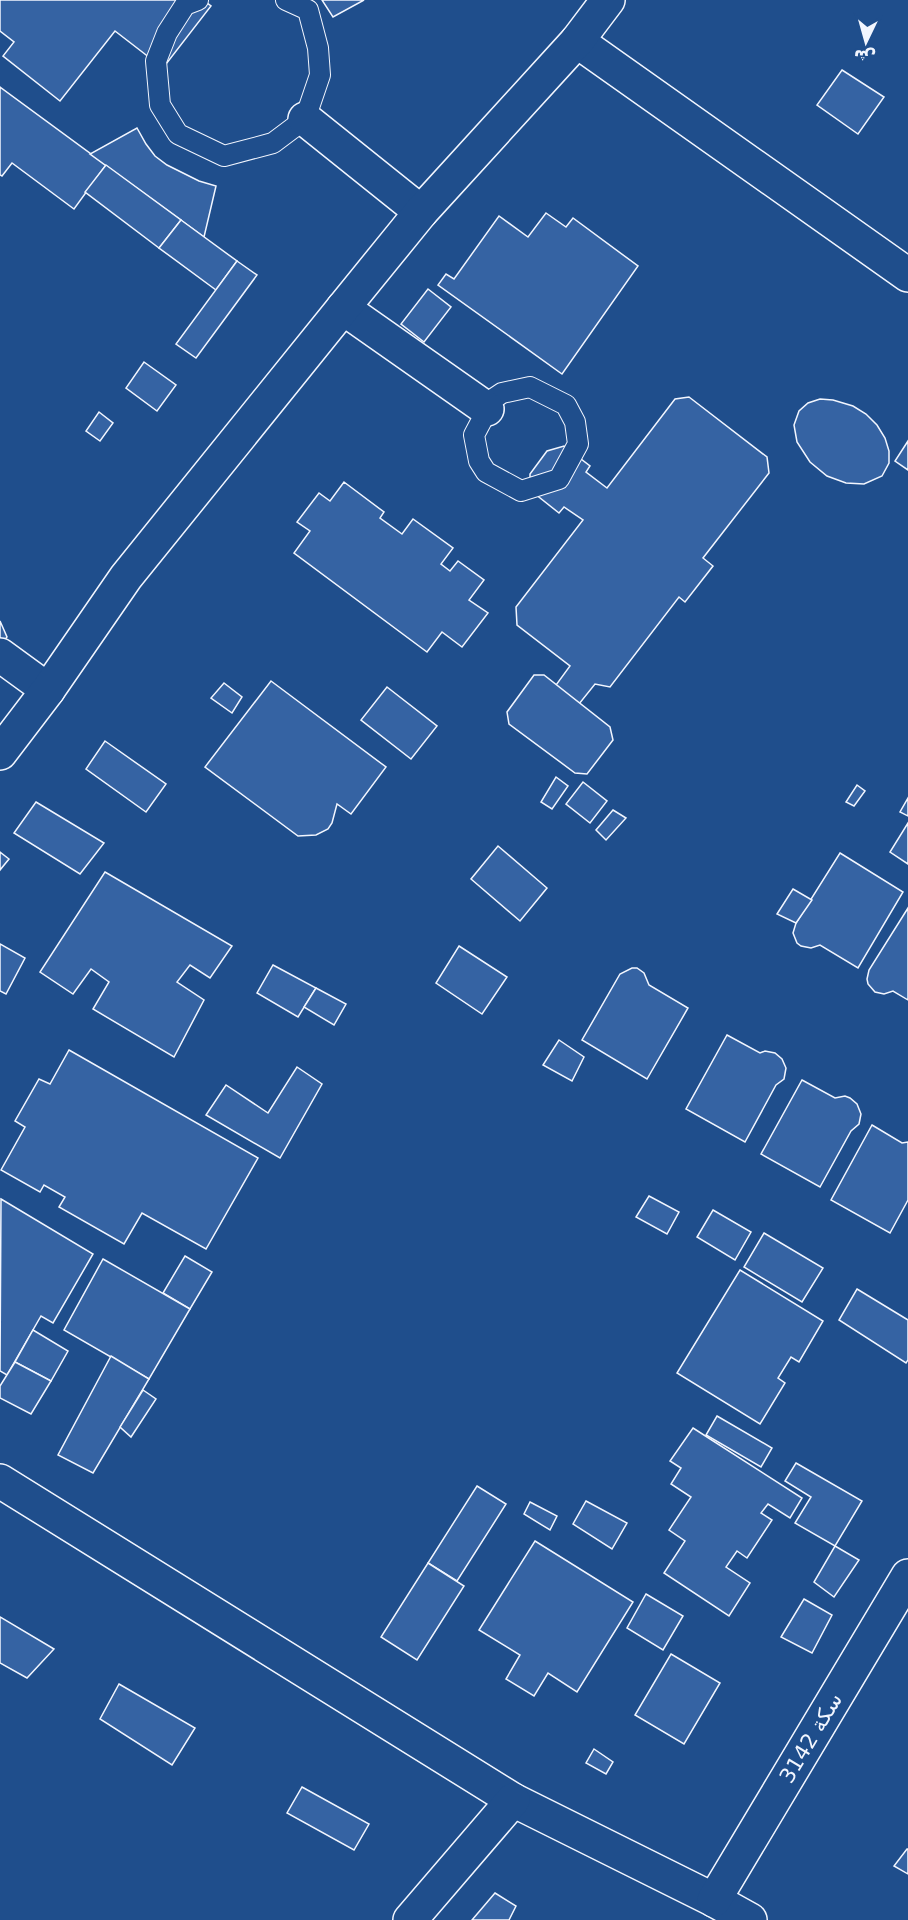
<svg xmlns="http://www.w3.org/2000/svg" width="908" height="1920" viewBox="0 0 908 1920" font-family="'DejaVu Sans','Noto Naskh Arabic',sans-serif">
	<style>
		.building { fill: #3563a3; stroke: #f2f6ff; stroke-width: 1.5 }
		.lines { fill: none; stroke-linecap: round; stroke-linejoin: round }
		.lane-casing { stroke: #f2f6ff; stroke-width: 22 }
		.street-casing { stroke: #f2f6ff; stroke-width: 36 }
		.lane { stroke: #1f4e8c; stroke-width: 20 }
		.street { stroke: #1f4e8c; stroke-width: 33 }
		.labels { text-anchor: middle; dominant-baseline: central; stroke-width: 4.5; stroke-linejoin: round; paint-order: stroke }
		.street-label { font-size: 21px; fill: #f2f6ff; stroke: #1f4e8c }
	</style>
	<rect width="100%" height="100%" fill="#1f4e8c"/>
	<!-- building -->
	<g class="building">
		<polygon points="0,0 203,0 211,6 163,68 115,31 60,101 3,56 14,42 0,31"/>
		<polygon points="322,0 364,0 333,17"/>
		<polygon points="842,70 884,97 858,134 817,105"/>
		<polygon points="0,87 106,165 74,209 12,163 2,176 0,175"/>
		<polygon points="137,128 146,144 155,156 167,165 199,181 216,186 204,237 90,154"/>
		<polygon points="106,165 181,220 159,248 85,192"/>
		<polygon points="546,213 566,227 573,218 638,266 562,374 438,285 446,274 454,279 499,216 528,237"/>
		<polygon points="181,220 237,261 216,290 159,248"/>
		<polygon points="237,261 257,275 196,358 176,344"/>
		<polygon points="428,289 451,307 424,342 401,324"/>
		<polygon points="144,362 176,385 157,411 126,388"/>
		<polygon points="689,397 767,457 769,473 703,558 713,566 685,602 679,597 610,687 595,684 579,704 556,685 570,666 517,625 516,607 583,520 564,507 559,513 530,490 530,474 547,451 564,446 590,466 586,472 607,488 675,399"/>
		<polygon points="820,399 833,400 853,406 866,414 877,425 885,438 889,451 889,463 882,476 864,484 846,483 827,476 810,462 797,442 794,425 799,411 808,403"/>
		<polygon points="99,412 113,423 100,441 86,431"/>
		<polygon points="908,441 908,470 895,461"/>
		<polygon points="344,482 384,512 380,518 402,534 413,519 453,548 441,564 450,571 458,561 484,580 469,600 488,613 462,647 442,632 427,652 294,553 310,531 297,522 319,493 330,501"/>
		<polygon points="0,621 7,637 0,646"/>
		<polygon points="534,675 544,675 610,727 613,740 587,774 575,773 509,724 507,712"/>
		<polygon points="271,681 386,767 351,814 337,804 332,823 328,829 316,835 298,836 205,767"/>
		<polygon points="224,683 242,697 232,713 211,698"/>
		<polygon points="387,687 437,726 411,759 361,720"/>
		<polygon points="105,741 166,784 146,812 86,769"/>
		<polygon points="556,777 568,786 552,809 541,802"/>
		<polygon points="583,782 607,801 590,823 566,804"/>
		<polygon points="857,785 865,791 854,806 846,802"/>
		<polygon points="908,798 908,816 900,812"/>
		<polygon points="36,802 104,843 80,874 14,833"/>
		<polygon points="613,810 626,818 606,840 596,830"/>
		<polygon points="908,823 908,864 890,852"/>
		<polygon points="498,846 547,888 520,921 471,879"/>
		<polygon points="0,852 9,859 0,870"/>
		<polygon points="840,853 903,892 858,968 820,945 811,948 801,946 797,943 793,933 796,923"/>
		<polygon points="105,872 232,946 210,978 190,965 177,982 204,1000 174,1057 93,1009 109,982 91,969 73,994 40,972"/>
		<polygon points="793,889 812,900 796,923 777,914"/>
		<polygon points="908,908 908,1000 893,991 884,994 875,992 868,984 867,979 869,970"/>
		<polygon points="0,944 25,958 6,994 0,991"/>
		<polygon points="459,946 507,977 482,1014 436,983"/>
		<polygon points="273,965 316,988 298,1017 257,993"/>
		<polygon points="632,968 637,968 644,973 649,985 688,1008 647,1079 582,1040 620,974"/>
		<polygon points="316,988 346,1004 334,1025 304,1007"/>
		<polygon points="727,1035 760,1053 765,1051 775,1053 782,1059 786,1068 784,1079 776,1085 745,1142 686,1109"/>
		<polygon points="559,1040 584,1057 572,1081 543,1065"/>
		<polygon points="69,1050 258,1158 206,1249 142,1213 124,1244 59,1207 65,1197 44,1185 40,1192 1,1170 25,1127 15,1121 39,1079 50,1084"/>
		<polygon points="297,1067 322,1084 280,1158 206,1115 226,1085 268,1113"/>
		<polygon points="802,1080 835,1098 845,1096 850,1098 857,1104 861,1114 859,1124 851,1131 820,1187 761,1154"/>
		<polygon points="872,1125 902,1143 908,1142 908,1200 890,1233 831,1200"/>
		<polygon points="649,1196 679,1212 667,1234 636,1217"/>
		<polygon points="1,1199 93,1254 53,1323 41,1316 7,1375 0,1371"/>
		<polygon points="713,1210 751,1232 735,1260 697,1237"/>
		<polygon points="764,1233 823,1268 802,1302 744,1267"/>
		<polygon points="185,1256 212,1272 190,1309 163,1293"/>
		<polygon points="103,1259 190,1309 149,1379 64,1330"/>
		<polygon points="740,1270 823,1321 799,1362 791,1357 778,1378 785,1383 760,1424 677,1373"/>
		<polygon points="857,1289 908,1320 908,1360 906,1363 839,1320"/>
		<polygon points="33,1330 68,1351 51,1381 15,1362"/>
		<polygon points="111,1356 149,1379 93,1473 58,1455"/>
		<polygon points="15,1362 51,1381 31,1414 0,1398 0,1386"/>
		<polygon points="143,1390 156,1399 131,1437 120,1427"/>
		<polygon points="717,1416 772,1448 761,1467 706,1435"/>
		<polygon points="693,1428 802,1498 790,1518 768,1504 761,1513 772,1520 747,1558 737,1551 726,1567 750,1583 729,1616 664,1573 685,1541 669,1530 691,1497 671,1484 681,1468 670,1461"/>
		<polygon points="796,1463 862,1501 835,1546 795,1523 811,1497 785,1481"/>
		<polygon points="477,1486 506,1504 457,1581 428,1563"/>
		<polygon points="586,1501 627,1523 612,1549 573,1524"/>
		<polygon points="530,1502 557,1516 550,1530 524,1514"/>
		<polygon points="535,1541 633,1602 577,1692 548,1673 534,1696 506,1679 520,1655 479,1630"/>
		<polygon points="835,1546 859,1560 834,1597 814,1582"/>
		<polygon points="428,1563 464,1586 417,1660 381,1637"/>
		<polygon points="646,1594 683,1616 663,1650 627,1628"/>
		<polygon points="804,1599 832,1615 812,1653 781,1637"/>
		<polygon points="0,1617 54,1649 27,1678 0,1663"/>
		<polygon points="671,1654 720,1683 684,1744 635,1715"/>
		<polygon points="119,1684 195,1728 172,1765 100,1719"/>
		<polygon points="594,1749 613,1762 606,1774 586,1763"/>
		<polygon points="302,1787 369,1824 354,1850 287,1813"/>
		<polygon points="907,1849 908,1849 908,1874 894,1866"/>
		<polygon points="495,1893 516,1906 509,1920 472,1920"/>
	</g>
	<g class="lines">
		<defs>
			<g id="lane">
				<polyline points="198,0 185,5 167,33 156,61 160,105 178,134 224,156 273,143 305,119 320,75 318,48 308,10 286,0"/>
				<polygon points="530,387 566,405 575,422 578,444 559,479 521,491 486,472 479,461 474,435 493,399 502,393"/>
			</g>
			<g id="street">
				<polyline points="577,41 908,275"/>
				<polyline points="305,119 421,212"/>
				<polyline points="343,308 487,409"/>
				<polyline points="0,655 48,690"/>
				<polyline points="0,753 48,690 126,577 343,308 421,212 577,41 608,0"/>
				<polyline points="0,1481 513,1800 714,1900 750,1920"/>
				<polyline points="714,1900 908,1576"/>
				<polyline points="410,1920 513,1800"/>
			</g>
		</defs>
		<!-- lane casing -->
		<use href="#lane" class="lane-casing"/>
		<!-- street casing -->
		<use href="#street" class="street-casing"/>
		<!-- lane -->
		<use href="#lane" class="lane"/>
		<!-- street -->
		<use href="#street" class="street"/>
	</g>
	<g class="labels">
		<!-- street labels -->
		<g class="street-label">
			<text transform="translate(811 1738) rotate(-59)">سكة 3142</text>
		</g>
	</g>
	<!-- north arrow -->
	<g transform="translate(866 42) rotate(185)" stroke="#1f4e8c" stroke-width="4.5" paint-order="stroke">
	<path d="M0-4.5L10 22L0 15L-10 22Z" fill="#f2f6ff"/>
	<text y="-9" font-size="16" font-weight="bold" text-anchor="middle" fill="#f2f6ff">ش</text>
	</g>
</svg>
